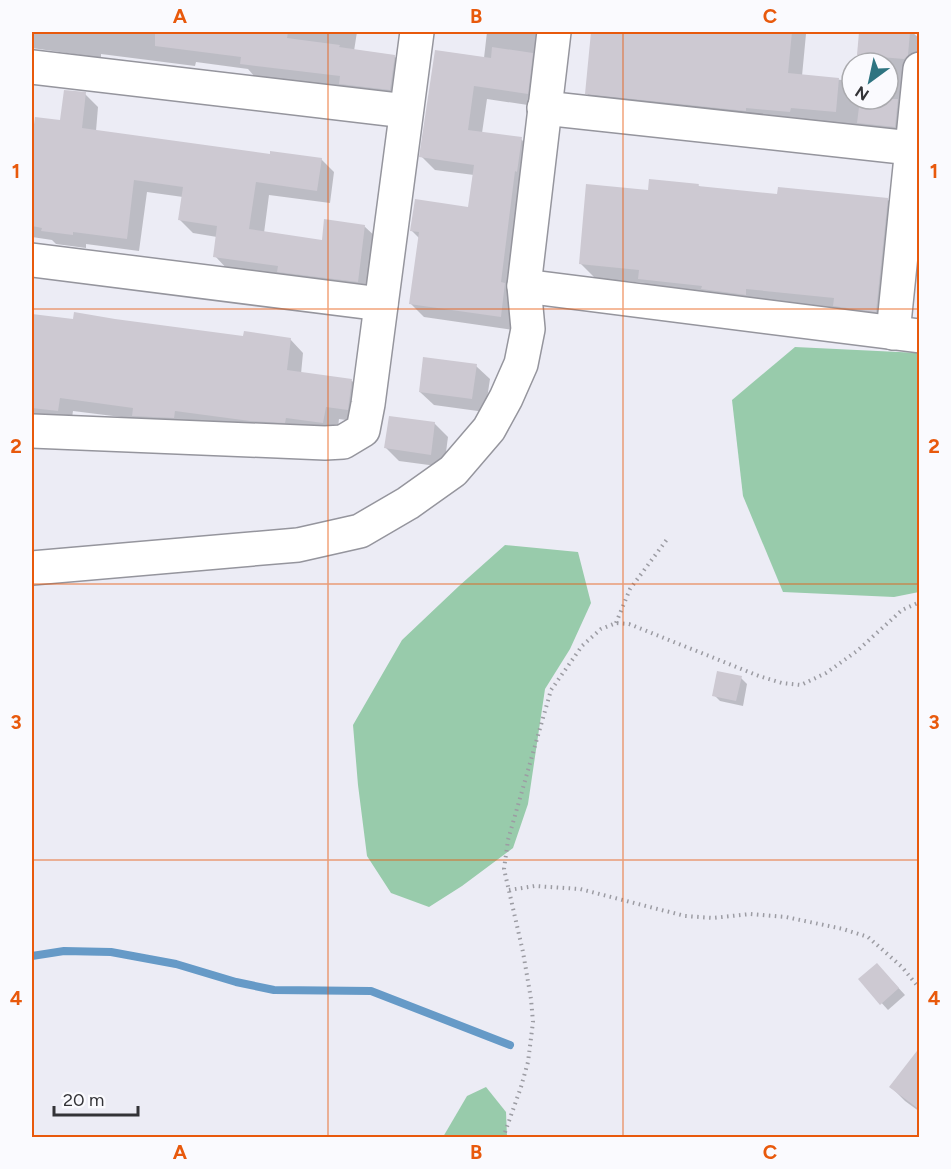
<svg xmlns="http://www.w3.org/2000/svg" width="951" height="1169" viewBox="0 0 951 1169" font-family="Figtree,sans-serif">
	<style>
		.green { fill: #98cbab }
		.shadow { fill: #0003 }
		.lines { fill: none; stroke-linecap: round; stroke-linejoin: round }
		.stream { stroke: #669ac7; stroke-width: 8 }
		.building { fill: #cdc9d2 }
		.minor-casing { stroke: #95959d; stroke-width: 36 }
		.path { stroke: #9c9ca3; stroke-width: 4; stroke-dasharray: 1.5 4.5; stroke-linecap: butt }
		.minor { stroke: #fff; stroke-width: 33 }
		.grid { fill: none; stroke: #e8590c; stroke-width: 1.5; stroke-opacity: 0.55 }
		.neatline { fill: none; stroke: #e8590c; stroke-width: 2 }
		.grid-label { font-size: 20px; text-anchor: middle; font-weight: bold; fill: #e8590c }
	</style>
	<rect width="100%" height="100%" fill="#ececf5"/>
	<!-- green -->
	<g class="green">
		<polygon points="795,347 919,353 919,592 894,597 783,592 743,496 732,400"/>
		<polygon points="505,545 578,552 591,603 570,649 545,689 528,804 513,848 462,886 429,907 391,893 367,856 358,785 353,725 402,640 459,586"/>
		<polygon points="486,1087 506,1112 507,1137 443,1137 467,1096"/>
	</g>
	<!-- shadow -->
	<g class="shadow">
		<polygon points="32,32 357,32 354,51 394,56 408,70 403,103 255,77 248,69 196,62 195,66 101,54 101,58 32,48"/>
		<polygon points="487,32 549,32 541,107 487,99 482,133 521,139 534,152 514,330 424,317 411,304 420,239 412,231 470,209 474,175 435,170 421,156 484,58"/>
		<polygon points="611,32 803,32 806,34 802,76 852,81 852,99 888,99 888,63 858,63 861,32 912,32 920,39 920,70 908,140 872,136 862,126 600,106 586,93 607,70"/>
		<polygon points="85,94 98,107 96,131 271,156 321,159 334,172 330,203 269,195 264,233 323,242 364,226 378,239 371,295 228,270 215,256 217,237 193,233 180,220 183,197 147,192 139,251 86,244 86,248 56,244 52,240 32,237 32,125 61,122"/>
		<polygon points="698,185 701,188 778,195 887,199 902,214 891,326 655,293 644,283 595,278 580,263 649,191"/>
		<polygon points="32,315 74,321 245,337 290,339 303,353 301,374 352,381 365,394 361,422 339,419 337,436 137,419 73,411 71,424 32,419"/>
		<polygon points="476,366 490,379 485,412 434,405 420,392"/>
		<polygon points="434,423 448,437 444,467 399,461 386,448"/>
		<polygon points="741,678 747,684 743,706 720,701 714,695"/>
		<polygon points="883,971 905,995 888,1010 860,979"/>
		<polygon points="920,1051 920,1112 905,1101 891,1087"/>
	</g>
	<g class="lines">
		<!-- stream -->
		<polyline class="stream" points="32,956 64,951 111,952 176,964 236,982 274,990 371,991 510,1045"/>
	</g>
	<!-- building -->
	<g class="building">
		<polygon points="155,32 288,32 287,38 340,45 339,47 395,55 390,90 339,84 340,76 240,64 241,57 155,46"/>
		<polygon points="591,32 792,32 788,73 839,78 836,112 791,108 790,112 746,108 746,111 585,94"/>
		<polygon points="859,32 910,32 908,55 904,59 857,55"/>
		<polygon points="492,47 533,53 528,94 474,86 468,130 522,137 517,172 515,171 501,282 505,283 501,317 409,304 419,232 410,231 415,199 468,207 474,165 419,157 435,50 491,58"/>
		<polygon points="64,90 86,92 82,128 270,154 270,151 322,158 317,191 256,182 249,229 322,240 324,219 365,225 358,282 277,272 278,266 213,257 217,226 178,220 183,187 134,180 127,239 73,232 73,235 41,231 42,228 32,226 32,140 35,117 60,120"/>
		<polygon points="860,99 898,99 895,127 857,123"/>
		<polygon points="649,179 699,184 698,186 777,194 778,187 888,198 876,312 833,306 834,298 746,289 746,295 701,289 702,286 638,279 639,270 579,264 586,184 648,190"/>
		<polygon points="74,312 115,319 243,336 244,331 291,338 287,370 352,379 348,410 326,407 323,423 286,418 285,423 250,421 175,411 174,418 132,416 133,408 60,398 58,411 32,408 32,314 73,319"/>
		<polygon points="423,357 477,364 472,399 419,392"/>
		<polygon points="389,416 435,422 431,455 384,448"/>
		<polygon points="717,671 742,676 736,701 712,696"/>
		<polygon points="877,963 899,988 880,1005 858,979"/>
		<polygon points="920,1047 920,1110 889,1087"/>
	</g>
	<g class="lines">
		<defs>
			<g id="minor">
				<polyline points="32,67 406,111"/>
				<polyline points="544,108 911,148 920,150"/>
				<polyline points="32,260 381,304"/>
				<polyline points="524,286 920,336"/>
				<polyline points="893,333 920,69"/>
				<polyline points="32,431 325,443 343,442 363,430 368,404 417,32"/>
				<polyline points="32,568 298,545 360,531 408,503 453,471 489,429 506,398 521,364 528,329 524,286 554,32"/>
			</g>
		</defs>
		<!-- minor casing -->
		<use href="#minor" class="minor-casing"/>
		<!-- path -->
		<g class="path">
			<polyline points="616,623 630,589 668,538"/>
			<polyline points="509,890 535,886 580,889 685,916 713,918 750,914 786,917 843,929 868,937 902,967 920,989"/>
			<polyline points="503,1138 521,1087 528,1062 533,1022 531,999 523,952 504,869 508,840 551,690 582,646 601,629 616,623 629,624 759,676 782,683 801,685 826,673 857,651 902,610 920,602"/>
		</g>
		<!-- minor -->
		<use href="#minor" class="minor"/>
	</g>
	<!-- grid -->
	<path class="grid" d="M328 32V1138M623 32V1138M32 309H920M32 584H920M32 860H920"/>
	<!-- border -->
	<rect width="951" height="1169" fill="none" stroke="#fafafe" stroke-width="66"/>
	<!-- north arrow -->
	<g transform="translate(870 81) rotate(213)"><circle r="28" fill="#fafafe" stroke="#aaaaae" stroke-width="1.5"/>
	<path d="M0-4.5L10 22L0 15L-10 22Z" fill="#2e7481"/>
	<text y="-9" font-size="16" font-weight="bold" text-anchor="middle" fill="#333337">N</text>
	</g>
	<!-- scale -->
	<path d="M54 1106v9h84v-9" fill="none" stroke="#333337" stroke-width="3"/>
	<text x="63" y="1106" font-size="18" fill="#333337" stroke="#fafafe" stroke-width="4.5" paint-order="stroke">20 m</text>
	<rect x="33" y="33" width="885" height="1103" class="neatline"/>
	<g class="grid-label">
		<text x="180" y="23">A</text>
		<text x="476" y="23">B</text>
		<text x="770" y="23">C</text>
		<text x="16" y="178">1</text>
		<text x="934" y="178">1</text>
		<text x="16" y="453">2</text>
		<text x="934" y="453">2</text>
		<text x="16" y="729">3</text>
		<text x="934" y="729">3</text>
		<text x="16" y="1005">4</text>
		<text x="934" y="1005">4</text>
		<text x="180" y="1159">A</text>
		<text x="476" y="1159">B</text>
		<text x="770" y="1159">C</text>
	</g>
</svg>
